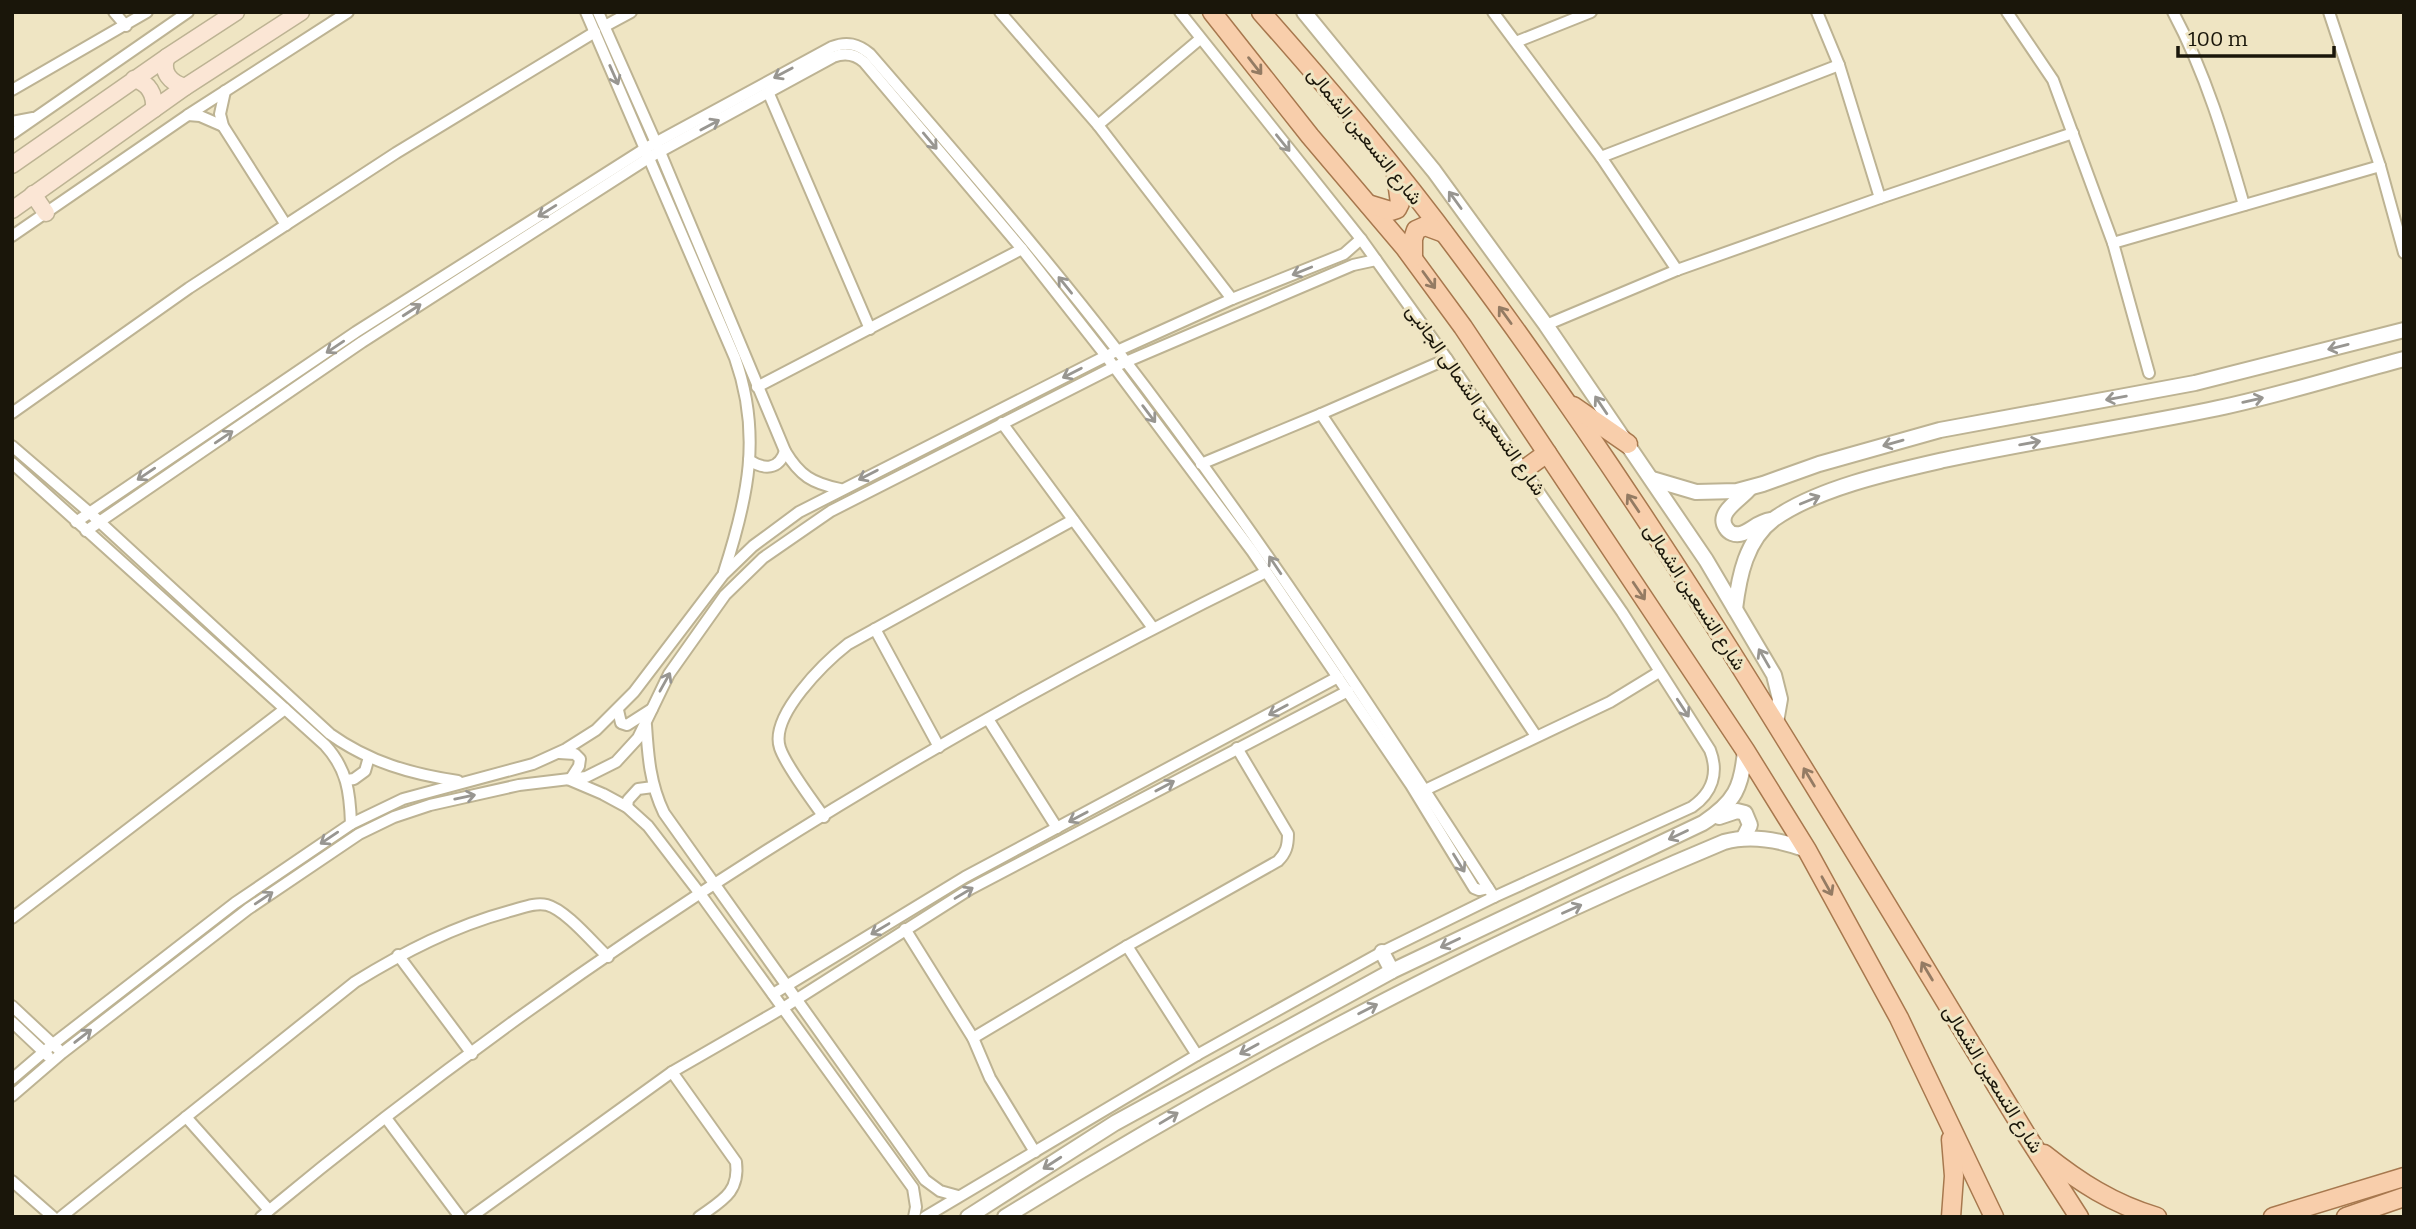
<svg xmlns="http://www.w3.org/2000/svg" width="2416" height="1229" viewBox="0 0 2416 1229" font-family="Bitter,Vazirmatn,serif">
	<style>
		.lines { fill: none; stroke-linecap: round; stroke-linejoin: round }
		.minor-casing { stroke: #bdb393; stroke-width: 14 }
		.tertiary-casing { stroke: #bdb393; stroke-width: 18 }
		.secondary-casing { stroke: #bdb393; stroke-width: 19 }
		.primary-casing { stroke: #a7784e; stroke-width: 21 }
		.minor { stroke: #fff; stroke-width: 10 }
		.tertiary { stroke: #fff; stroke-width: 14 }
		.secondary { stroke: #fbe6d5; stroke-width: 16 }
		.primary { stroke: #f8ceab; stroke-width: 18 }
		.oneway { stroke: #947b63 }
		.oneway2 { stroke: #989691 }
		.labels { text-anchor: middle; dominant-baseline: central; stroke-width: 6; stroke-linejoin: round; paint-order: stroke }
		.street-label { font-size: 19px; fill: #1a160a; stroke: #efe5c3 }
	</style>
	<rect width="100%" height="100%" fill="#efe5c3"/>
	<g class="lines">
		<defs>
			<g id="minor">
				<polyline points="114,12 126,26"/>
				<path d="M586 12 735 358C762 434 748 498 724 572"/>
				<path d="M598 12 660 152 785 451C800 476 812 483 840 489"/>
				<polyline points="1000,12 1098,125 1232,299"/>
				<polyline points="1493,12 1601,157 1677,270"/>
				<polyline points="1817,12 1839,65 1880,198"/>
				<polyline points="2007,12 2053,80 2113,243 2149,373"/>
				<path d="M2173 12C2206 74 2225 139 2244 205"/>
				<polyline points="2329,12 2380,166 2404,253"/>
				<polyline points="605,26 631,12"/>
				<polyline points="1516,42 1591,12"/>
				<polyline points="12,90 147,12"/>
				<polyline points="225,91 220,114 223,126 286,225"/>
				<polyline points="769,94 870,329"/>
				<polyline points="188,115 200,116 223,126"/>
				<polyline points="12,122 33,118"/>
				<polyline points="1098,125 1200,39"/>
				<polyline points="12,134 188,12"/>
				<polyline points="1601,157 1839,65"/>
				<polyline points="12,236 188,115 348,12"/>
				<polyline points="2113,243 2380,166"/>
				<polyline points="1546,325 1677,270 1880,198 2073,133"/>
				<polyline points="757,387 1022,249"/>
				<polyline points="12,413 189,288 396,153 595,32"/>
				<polyline points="1321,414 1536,736"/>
				<polyline points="1002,423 1153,628"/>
				<path d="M12 446 90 513 330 734C369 762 411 774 458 781"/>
				<path d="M749 460C764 470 779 470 785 451"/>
				<path d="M12 463 325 745C347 769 350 792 351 824"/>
				<polyline points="1201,464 1321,414 1447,359"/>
				<path d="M76 522 356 332 646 148 832 47C847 41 858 44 870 54 954 151 1038 248 1117 350 1252 525 1374 711 1494 897"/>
				<path d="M86 531 362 342 650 157 833 57C845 52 855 54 864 62L1022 249 1106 356 1252 551 1411 785 1474 888 1479 890 1488 888"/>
				<polyline points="875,629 939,747"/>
				<polyline points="618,710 621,723 627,725 652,709"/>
				<polyline points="988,719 1057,828"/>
				<path d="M646 725C648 756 650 784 664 813L925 1180 940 1191 958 1196"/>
				<polyline points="559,753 575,754 580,759 579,766 570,780 603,794 627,807 648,826 701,895 913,1188 916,1207 914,1217"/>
				<polyline points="347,780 354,779 365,771 369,757"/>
				<polyline points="1425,790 1610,702 1659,672"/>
				<polyline points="627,807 628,800 638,789 653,787"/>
				<path d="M824 817C812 800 786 766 780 748 769 716 825 662 848 644L1073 520"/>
				<polyline points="12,918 285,709"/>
				<polyline points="905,929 973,1038 990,1078 1035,1152"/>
				<polyline points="1127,946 1197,1055"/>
				<polyline points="398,955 472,1054"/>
				<polyline points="773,994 965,877 1338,677"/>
				<polyline points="12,1006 58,1049"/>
				<polyline points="12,1022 48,1056"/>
				<path d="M973 1038 1127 946 1278 861C1286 853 1288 846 1288 834L1237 748"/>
				<path d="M672 1072 736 1162C740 1193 721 1201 699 1217"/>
				<polyline points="12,1079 53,1044 235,903 351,824 403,799 533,764 566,749 596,730 634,692 723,575 753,546 799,512 1106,356 1232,299 1344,254 1361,239"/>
				<polyline points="12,1096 62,1053 248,909 359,834 394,817 430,805 519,785 586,777 616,762 638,738 669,674 725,595 763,558 831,511 1114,367 1353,265 1376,260"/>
				<polyline points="186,1117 269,1210"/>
				<polyline points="386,1118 460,1217"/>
				<polyline points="12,1181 53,1217"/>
				<path d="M61 1217 355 982C404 952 454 926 510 911 522 908 535 902 547 905 566 910 593 943 608 957"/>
				<path d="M261 1217C567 963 909 747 1266 572"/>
				<polyline points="471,1217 672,1072 783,1008 970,889 1348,691"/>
				<path d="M925 1217 1197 1055 1382 952 1494 897 1692 807C1712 793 1719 773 1710 750L1622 612 1447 359 1361 239 1180 12"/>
			</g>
			<g id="tertiary">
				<polyline points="1304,12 1434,171 1546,325 1706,560 1774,675 1780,699 1776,722"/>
				<polyline points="1652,479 1696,492 1737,491 1763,484 1819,464 1940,430 2195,383 2404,330"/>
				<path d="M1750 488C1742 499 1715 512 1726 528 1729 533 1735 535 1740 534 1750 532 1757 522 1771 520"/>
				<path d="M1735 609C1739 576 1746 540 1774 519 1818 488 1891 472 1944 460 2032 441 2121 428 2209 410 2275 397 2339 376 2404 359"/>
				<polyline points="1719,817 1737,811 1745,813 1750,825 1744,837"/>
				<polyline points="1382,952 1392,971"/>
				<path d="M968 1217 1115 1123 1392 971 1703 823C1735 802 1742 787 1745 750"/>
				<path d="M1005 1217C1236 1074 1474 946 1724 842 1752 834 1780 840 1807 850"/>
			</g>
			<g id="secondary">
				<path d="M167 57C160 72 171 83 185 87"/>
				<path d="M134 79C149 83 155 94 154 109"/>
				<polyline points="12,165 167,57 236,12"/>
				<polyline points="33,194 46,213"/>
				<polyline points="12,210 185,87 301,12"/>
			</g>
			<g id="primary">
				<polyline points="1212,12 1310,136 1405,248 1463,327 1745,750 1807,850 1899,1018 1994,1217"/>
				<path d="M1261 12C1329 89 1396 167 1457 250 1668 531 1844 836 2027 1136L2079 1217"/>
				<polyline points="1368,204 1391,211 1397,209 1400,203 1396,174"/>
				<polyline points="1413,258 1413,239 1416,230 1425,226 1444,233"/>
				<polyline points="1573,406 1628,444"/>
				<polyline points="1525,469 1547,453"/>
				<polyline points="1951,1139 1954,1176 1951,1217"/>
				<path d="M2044 1154C2079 1182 2113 1204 2157 1217"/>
				<polyline points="2273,1217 2404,1177"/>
				<polyline points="2346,1217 2404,1197"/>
			</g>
		</defs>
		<!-- minor casing -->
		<use href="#minor" class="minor-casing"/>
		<!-- tertiary casing -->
		<use href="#tertiary" class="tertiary-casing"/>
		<!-- secondary casing -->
		<use href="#secondary" class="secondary-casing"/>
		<!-- primary casing -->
		<use href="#primary" class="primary-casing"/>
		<!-- minor -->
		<use href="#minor" class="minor"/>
		<!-- tertiary -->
		<use href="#tertiary" class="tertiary"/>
		<!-- secondary -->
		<use href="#secondary" class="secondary"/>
		<!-- primary -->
		<use href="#primary" class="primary"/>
	</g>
	<!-- one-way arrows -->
	<defs><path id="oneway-shaft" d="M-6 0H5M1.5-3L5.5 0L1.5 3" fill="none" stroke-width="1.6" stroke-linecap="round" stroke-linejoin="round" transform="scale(1.75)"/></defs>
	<g class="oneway">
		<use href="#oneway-shaft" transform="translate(1255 66) rotate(52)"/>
		<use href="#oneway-shaft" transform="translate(1429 280) rotate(54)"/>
		<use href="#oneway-shaft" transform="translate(1505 315) rotate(-126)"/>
		<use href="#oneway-shaft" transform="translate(1633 503) rotate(-124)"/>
		<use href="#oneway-shaft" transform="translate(1639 591) rotate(56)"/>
		<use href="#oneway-shaft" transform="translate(1809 777) rotate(-121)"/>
		<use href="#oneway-shaft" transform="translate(1827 886) rotate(61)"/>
		<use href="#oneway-shaft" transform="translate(1927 971) rotate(-121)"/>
	</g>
	<g class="oneway2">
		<use href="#oneway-shaft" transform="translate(783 73) rotate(152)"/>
		<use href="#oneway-shaft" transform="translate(614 75) rotate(66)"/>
		<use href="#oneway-shaft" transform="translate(710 125) rotate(-28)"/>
		<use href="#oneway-shaft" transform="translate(930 141) rotate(50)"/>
		<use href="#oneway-shaft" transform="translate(1283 143) rotate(51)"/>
		<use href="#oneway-shaft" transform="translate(1455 200) rotate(-126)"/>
		<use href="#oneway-shaft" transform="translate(547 211) rotate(148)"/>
		<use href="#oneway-shaft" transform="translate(1302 271) rotate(158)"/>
		<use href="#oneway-shaft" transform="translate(1065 285) rotate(-129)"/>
		<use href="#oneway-shaft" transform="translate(412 310) rotate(-33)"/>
		<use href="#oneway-shaft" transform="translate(335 347) rotate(146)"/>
		<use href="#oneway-shaft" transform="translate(2338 347) rotate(166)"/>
		<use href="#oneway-shaft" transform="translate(1072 373) rotate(153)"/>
		<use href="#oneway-shaft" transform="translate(2116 398) rotate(170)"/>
		<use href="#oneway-shaft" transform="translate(2253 400) rotate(-13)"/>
		<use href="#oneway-shaft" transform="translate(1601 405) rotate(-124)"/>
		<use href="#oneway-shaft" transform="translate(1149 414) rotate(53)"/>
		<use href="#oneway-shaft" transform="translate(224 437) rotate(-34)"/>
		<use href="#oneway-shaft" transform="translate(1893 443) rotate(164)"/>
		<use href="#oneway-shaft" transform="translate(2030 443) rotate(-10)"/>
		<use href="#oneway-shaft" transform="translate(146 474) rotate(146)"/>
		<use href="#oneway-shaft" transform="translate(868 475) rotate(153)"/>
		<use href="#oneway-shaft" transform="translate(1810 500) rotate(-22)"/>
		<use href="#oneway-shaft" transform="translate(1275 565) rotate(-124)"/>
		<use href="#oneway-shaft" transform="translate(1764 658) rotate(-120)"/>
		<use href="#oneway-shaft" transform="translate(665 682) rotate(-61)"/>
		<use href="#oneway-shaft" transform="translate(1683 708) rotate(57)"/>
		<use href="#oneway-shaft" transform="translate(1278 710) rotate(152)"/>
		<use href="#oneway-shaft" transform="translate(1165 786) rotate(-28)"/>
		<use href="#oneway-shaft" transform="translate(465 797) rotate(-12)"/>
		<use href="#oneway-shaft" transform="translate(1078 817) rotate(152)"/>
		<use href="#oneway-shaft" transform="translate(1678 835) rotate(155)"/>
		<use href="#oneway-shaft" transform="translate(329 838) rotate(146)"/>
		<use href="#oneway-shaft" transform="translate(1459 863) rotate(58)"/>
		<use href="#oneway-shaft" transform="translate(964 893) rotate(-31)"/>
		<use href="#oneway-shaft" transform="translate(264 898) rotate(-34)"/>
		<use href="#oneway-shaft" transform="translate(1572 909) rotate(-24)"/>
		<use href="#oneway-shaft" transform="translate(880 929) rotate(149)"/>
		<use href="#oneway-shaft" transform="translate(1450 943) rotate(155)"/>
		<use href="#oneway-shaft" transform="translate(1368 1009) rotate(-27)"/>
		<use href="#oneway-shaft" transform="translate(83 1036) rotate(-38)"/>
		<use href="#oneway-shaft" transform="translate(1249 1049) rotate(151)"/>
		<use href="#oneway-shaft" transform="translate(1169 1118) rotate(-31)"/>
		<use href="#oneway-shaft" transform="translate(1052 1163) rotate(147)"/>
	</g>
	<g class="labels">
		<!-- street labels -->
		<g class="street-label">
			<text transform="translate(1365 136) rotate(51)">شارع التسعين الشمالى</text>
			<text transform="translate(1476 400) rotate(55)">شارع التسعين الشمالى الجانبى</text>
			<text transform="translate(1695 597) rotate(57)">شارع التسعين الشمالى</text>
			<text transform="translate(1993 1079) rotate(58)">شارع التسعين الشمالى</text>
		</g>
	</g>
	<!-- border -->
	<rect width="2416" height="1229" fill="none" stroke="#1a160a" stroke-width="28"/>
	<!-- scale -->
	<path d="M2178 46v10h156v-10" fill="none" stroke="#1a160a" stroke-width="3.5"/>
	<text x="2188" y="46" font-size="21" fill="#1a160a" stroke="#efe5c3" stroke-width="5" paint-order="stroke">100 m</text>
</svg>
